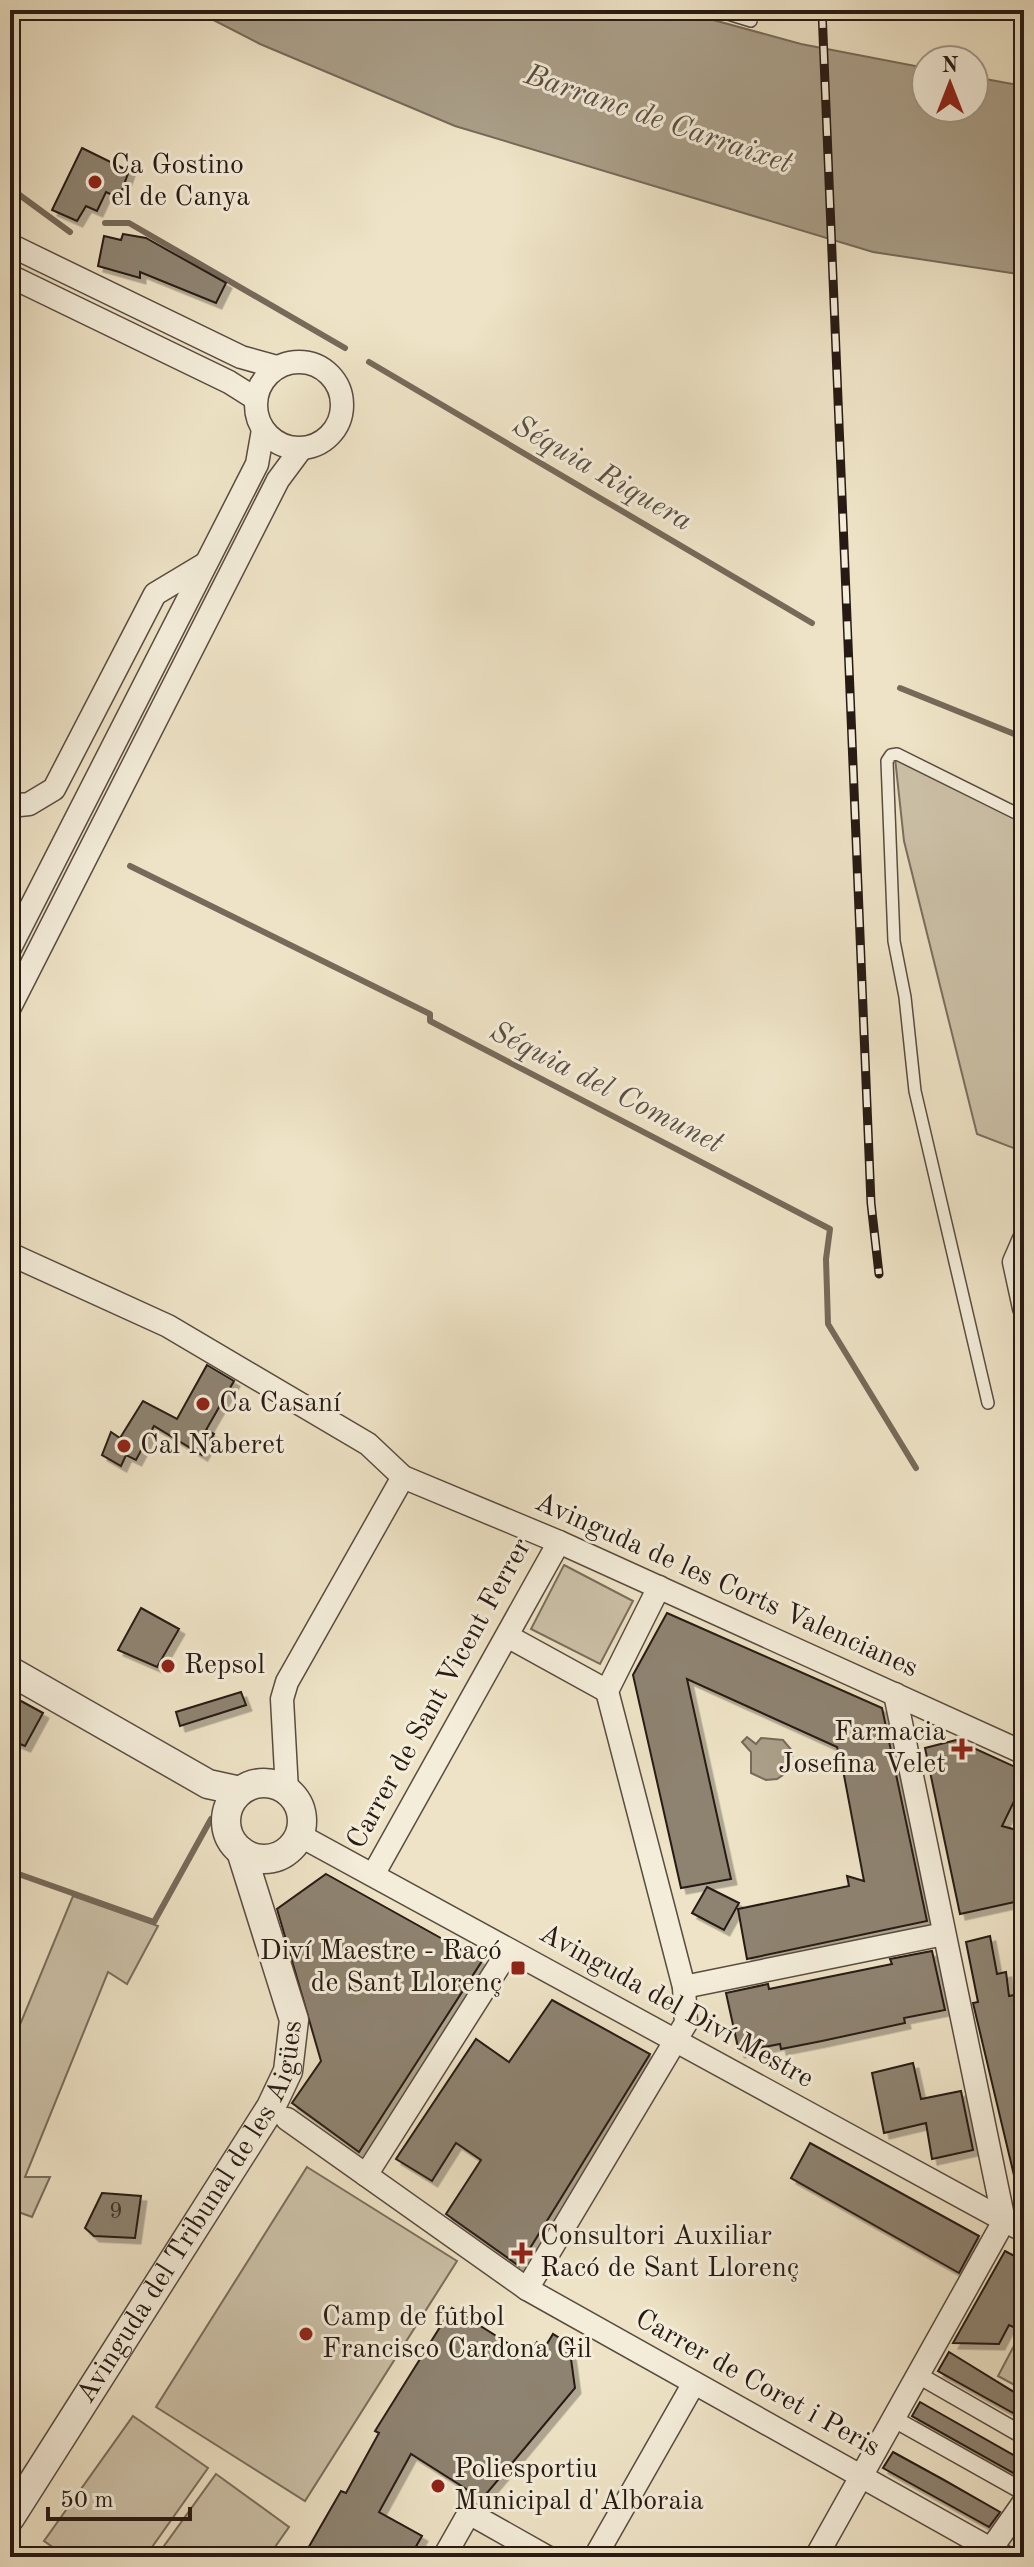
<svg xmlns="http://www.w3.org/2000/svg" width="1034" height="2567" viewBox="0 0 1034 2567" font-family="'Old Standard TT',serif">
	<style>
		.green { fill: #ccc1a8; stroke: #7a6e5e; stroke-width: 2 }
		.water { fill: #aa9f89; stroke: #766a5a; stroke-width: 2 }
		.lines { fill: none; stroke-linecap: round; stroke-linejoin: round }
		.stream { stroke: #766a5a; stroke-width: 6 }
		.building { fill: #8e8371; stroke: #271a14; stroke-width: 2; filter: url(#shadow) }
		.service-casing { stroke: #594c40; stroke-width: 14 }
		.pedestrian-casing { stroke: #594c40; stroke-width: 19 }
		.minor-casing { stroke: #594c40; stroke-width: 25 }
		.tertiary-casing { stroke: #594c40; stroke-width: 31 }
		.service { stroke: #f4edda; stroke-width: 11 }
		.pedestrian { stroke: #f4edda; stroke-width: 16 }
		.minor { stroke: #f4edda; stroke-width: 22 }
		.tertiary { stroke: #f4edda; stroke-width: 28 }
		.rail-casing { stroke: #271a14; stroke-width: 9 }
		.rail { stroke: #f4edda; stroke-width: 6; stroke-dasharray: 18; stroke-linecap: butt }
		.poi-dot { fill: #8f2418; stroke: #f4edda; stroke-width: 3 }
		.labels { text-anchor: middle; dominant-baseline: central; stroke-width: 6; stroke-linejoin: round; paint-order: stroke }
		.number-label { font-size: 24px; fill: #41342b }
		.poi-label { font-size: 28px; fill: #271a14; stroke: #f4edda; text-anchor: start }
		.street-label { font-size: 28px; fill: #271a14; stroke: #f4edda }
		.water-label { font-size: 30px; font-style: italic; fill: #5b4f43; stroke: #f4edda }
	</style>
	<defs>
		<filter id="shadow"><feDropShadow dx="5.5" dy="5.5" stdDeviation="0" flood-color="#0004"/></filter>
	</defs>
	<rect width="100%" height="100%" fill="#eee3c6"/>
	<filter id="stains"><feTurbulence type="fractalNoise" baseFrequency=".0025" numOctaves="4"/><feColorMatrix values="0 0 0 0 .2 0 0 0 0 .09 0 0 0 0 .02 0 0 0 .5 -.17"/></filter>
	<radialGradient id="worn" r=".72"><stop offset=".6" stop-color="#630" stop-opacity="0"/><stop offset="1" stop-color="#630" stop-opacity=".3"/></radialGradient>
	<!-- green -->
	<g class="green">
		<polygon points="895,758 1024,822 1024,1152 977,1134 904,841"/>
		<polygon points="564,1565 633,1601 600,1664 531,1629"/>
		<polygon points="73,1896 158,1926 127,1984 108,1972 25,2177 50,2177 32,2217 10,2209 10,2049"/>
		<polygon points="307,2167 457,2261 305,2501 156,2407"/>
		<polygon points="1018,2338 1024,2341 1024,2390 998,2376"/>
		<polygon points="133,2416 208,2468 145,2557 67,2557 44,2541"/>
		<polygon points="216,2474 289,2527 268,2557 156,2557"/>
	</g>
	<!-- water -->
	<g class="water">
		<polygon points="194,10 677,10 801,44 926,68 926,108 974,108 974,77 1024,86 1024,275 873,252 455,126 260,44"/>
		<polygon points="747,1737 756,1744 761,1738 783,1740 794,1753 790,1760 792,1769 777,1779 766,1780 751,1773 751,1752 742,1742"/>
	</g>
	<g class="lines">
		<!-- stream -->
		<g class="stream">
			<polyline points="10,188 70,232"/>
			<polyline points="105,223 129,223 345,348"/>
			<polyline points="369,362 812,623"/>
			<polyline points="900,688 1024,738"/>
			<polyline points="130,866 430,1014 430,1021 830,1229 826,1259 828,1324 916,1468"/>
			<polyline points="10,1871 154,1922 211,1819"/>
		</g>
	</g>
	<!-- building -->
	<g class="building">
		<polygon points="82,148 129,171 119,198 106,192 97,211 86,206 77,221 52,210"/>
		<polygon points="123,234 146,238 226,283 216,303 140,272 140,278 98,266 104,236 121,240"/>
		<polygon points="207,1365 234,1381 206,1430 214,1434 202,1455 154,1426 136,1460 126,1455 121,1466 102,1455 111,1432 120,1438 143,1401 177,1419"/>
		<polygon points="141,1608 179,1629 157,1667 118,1650"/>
		<polygon points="667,1613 882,1708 927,1921 747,1959 738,1909 849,1886 847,1876 864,1881 843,1770 837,1747 687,1679 731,1879 681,1888 633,1675"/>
		<polygon points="241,1692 246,1705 180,1726 176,1712"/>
		<polygon points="10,1695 43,1713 25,1746 10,1740"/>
		<polygon points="956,1740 1024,1771 1024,1794 1019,1791 1002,1826 1024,1832 1024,1900 960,1914 925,1748"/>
		<polygon points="326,1874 482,1961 359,2152 292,2103 321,2061 277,1909"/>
		<polygon points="707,1887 739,1903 724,1930 692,1913"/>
		<polygon points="990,1936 997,1974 1006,1972 1009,1996 1024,1993 1024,2187 1017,2188 973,2003 978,2002 966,1942"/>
		<polygon points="932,1951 945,2010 904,2018 905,2023 822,2041 781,2049 780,2044 739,2052 726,1993 768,1984 769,1989 892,1964 890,1959"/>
		<polygon points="552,2000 650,2054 519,2266 446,2214 481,2160 456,2143 432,2181 396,2159 476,2039 509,2062"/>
		<polygon points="913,2063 921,2099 961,2091 973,2150 932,2159 926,2123 884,2133 872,2073"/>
		<polygon points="810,2143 979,2236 959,2273 791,2178"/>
		<polygon points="102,2193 141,2196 135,2238 94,2236 85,2228"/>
		<polygon points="1005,2251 1024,2261 1024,2332 1009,2325 999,2344 953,2343"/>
		<polygon points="452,2308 528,2356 537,2342 545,2347 553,2334 569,2344 575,2388 482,2499 411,2454 379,2512 422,2536 410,2557 303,2557 341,2491 346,2493 379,2433 375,2431"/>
		<polygon points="949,2352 1022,2397 1013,2413 938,2371"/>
		<polygon points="920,2402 1024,2461 1024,2479 912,2416"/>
		<polygon points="893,2452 944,2480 1000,2512 989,2527 883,2468"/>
	</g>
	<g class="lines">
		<defs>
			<g id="service">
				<polyline points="715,10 751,21"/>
				<polyline points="988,1403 915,1091 905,997 894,941 887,761 891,755 897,754 1024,817"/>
			</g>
			<g id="pedestrian">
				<polyline points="918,2375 1024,2436"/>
				<polyline points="894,2419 1024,2492"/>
			</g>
			<g id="minor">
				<polyline points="10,245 241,357 277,367"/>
				<polyline points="10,276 229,382 256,399"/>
				<circle cx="299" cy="405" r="43"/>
				<polyline points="10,806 29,804 54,789 155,594 205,564"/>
				<polyline points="10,948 257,464 263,430"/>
				<polyline points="10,1007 278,480 301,449"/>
				<polyline points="1024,1239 1014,1262 1024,1308"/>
				<polyline points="10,1254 168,1326 368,1444 403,1477 559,1542 1024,1753"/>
				<polyline points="507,1636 607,1691"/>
				<polyline points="287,1791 282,1699 287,1682 403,1477"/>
				<polyline points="299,1835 1024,2231"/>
				<polyline points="373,1875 559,1542"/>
				<polyline points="684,1987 944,1934"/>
				<polyline points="287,2119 527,2289 1005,2557"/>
				<polyline points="366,2175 509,1950"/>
				<polyline points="527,2289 686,2023 684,1987 607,1691 659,1587"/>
				<polyline points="991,2549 1024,2502"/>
				<polyline points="444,2557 469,2513 547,2557"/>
				<polyline points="595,2557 694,2383"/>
				<polyline points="816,2557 1004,2221 895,1694"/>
			</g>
			<g id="tertiary">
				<polyline points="10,1671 208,1784 240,1791"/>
				<circle cx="264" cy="1821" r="38"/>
				<path id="s1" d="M10 2518 271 2107 288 2071 294 2020 241 1851"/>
			</g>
		</defs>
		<!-- service casing -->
		<use href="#service" class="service-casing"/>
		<!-- pedestrian casing -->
		<use href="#pedestrian" class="pedestrian-casing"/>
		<!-- minor casing -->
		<use href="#minor" class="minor-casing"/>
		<!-- tertiary casing -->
		<use href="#tertiary" class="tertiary-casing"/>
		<!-- service -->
		<use href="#service" class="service"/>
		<!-- pedestrian -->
		<use href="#pedestrian" class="pedestrian"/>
		<!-- minor -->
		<use href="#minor" class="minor"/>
		<!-- tertiary -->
		<use href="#tertiary" class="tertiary"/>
		<defs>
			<polyline id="rail" points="822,10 871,1203 879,1274"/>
		</defs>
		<!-- rail casing -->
		<use href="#rail" class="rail-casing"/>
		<!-- rail -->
		<use href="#rail" class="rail"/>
	</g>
	<!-- markers -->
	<g class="poi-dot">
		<circle cx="95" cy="182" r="8"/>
		<circle cx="203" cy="1404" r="8"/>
		<circle cx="124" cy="1446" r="8"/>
		<circle cx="168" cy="1666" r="8"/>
		<path d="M958 1737h8v8h8v8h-8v8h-8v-8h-8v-8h8z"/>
		<rect x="510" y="1960" width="16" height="16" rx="4"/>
		<path d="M518 2241h8v8h8v8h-8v8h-8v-8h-8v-8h8z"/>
		<circle cx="306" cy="2334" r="8"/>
		<circle cx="438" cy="2486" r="8"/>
	</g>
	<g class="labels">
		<!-- number labels -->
		<g class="number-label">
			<text x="116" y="2212">9</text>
		</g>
		<!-- poi labels -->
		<g class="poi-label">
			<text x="111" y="166">Ca Gostino<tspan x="111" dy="32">el de Canya</tspan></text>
			<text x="219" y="1404">Ca Casaní</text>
			<text x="140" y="1446">Cal Naberet</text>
			<text x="184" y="1666">Repsol</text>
			<text x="946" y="1733" text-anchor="end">Farmacia<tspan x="946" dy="32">Josefina Velet</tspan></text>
			<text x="502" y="1952" text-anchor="end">Diví Maestre - Racó<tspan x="502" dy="32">de Sant Llorenç</tspan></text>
			<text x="540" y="2237">Consultori Auxiliar<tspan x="540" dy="32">Racó de Sant Llorenç</tspan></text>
			<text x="322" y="2318">Camp de futbol<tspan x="322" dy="32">Francisco Cardona Gil</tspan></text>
			<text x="454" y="2470">Poliesportiu<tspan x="454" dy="32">Municipal d'Alboraia</tspan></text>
		</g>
		<!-- street labels -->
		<g class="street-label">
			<text transform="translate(726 1586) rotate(24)">Avinguda de les Corts Valencianes</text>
			<text transform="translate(440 1694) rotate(-61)">Carrer de Sant Vicent Ferrer</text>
			<text transform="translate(676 2007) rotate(29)">Avinguda del Diví Mestre</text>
			<text stroke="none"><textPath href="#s1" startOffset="358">Avinguda del Tribunal de les Aigües</textPath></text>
			<text transform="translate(757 2384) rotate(29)">Carrer de Coret i Peris</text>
		</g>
		<!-- water labels -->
		<g class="water-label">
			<text transform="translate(658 120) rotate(19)">Barranc de Carraixet</text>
			<text transform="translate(602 474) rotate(30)">Séquia Riquera</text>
			<text transform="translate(606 1088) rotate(27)">Séquia del Comunet</text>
		</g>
	</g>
	<!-- margin -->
	<rect width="1034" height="2567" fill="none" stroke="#eee3c6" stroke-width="40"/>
	<rect x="12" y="12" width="1010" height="2543" fill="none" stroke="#271a14" stroke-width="4"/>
	<rect x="20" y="20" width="994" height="2527" fill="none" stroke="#271a14" stroke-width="2"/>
	<!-- north arrow -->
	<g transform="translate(950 84)"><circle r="38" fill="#f4edda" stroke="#a2998b" stroke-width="2"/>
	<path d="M0-6L14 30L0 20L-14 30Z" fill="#8f2418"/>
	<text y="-12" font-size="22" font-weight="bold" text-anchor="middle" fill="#271a14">N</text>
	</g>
	<!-- scale -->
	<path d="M48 2507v12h142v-12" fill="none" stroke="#271a14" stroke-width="4"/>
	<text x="60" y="2507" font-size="24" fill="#271a14" stroke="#f4edda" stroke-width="6" paint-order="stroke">50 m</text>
	<rect width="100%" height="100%" filter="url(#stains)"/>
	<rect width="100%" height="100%" fill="url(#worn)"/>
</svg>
